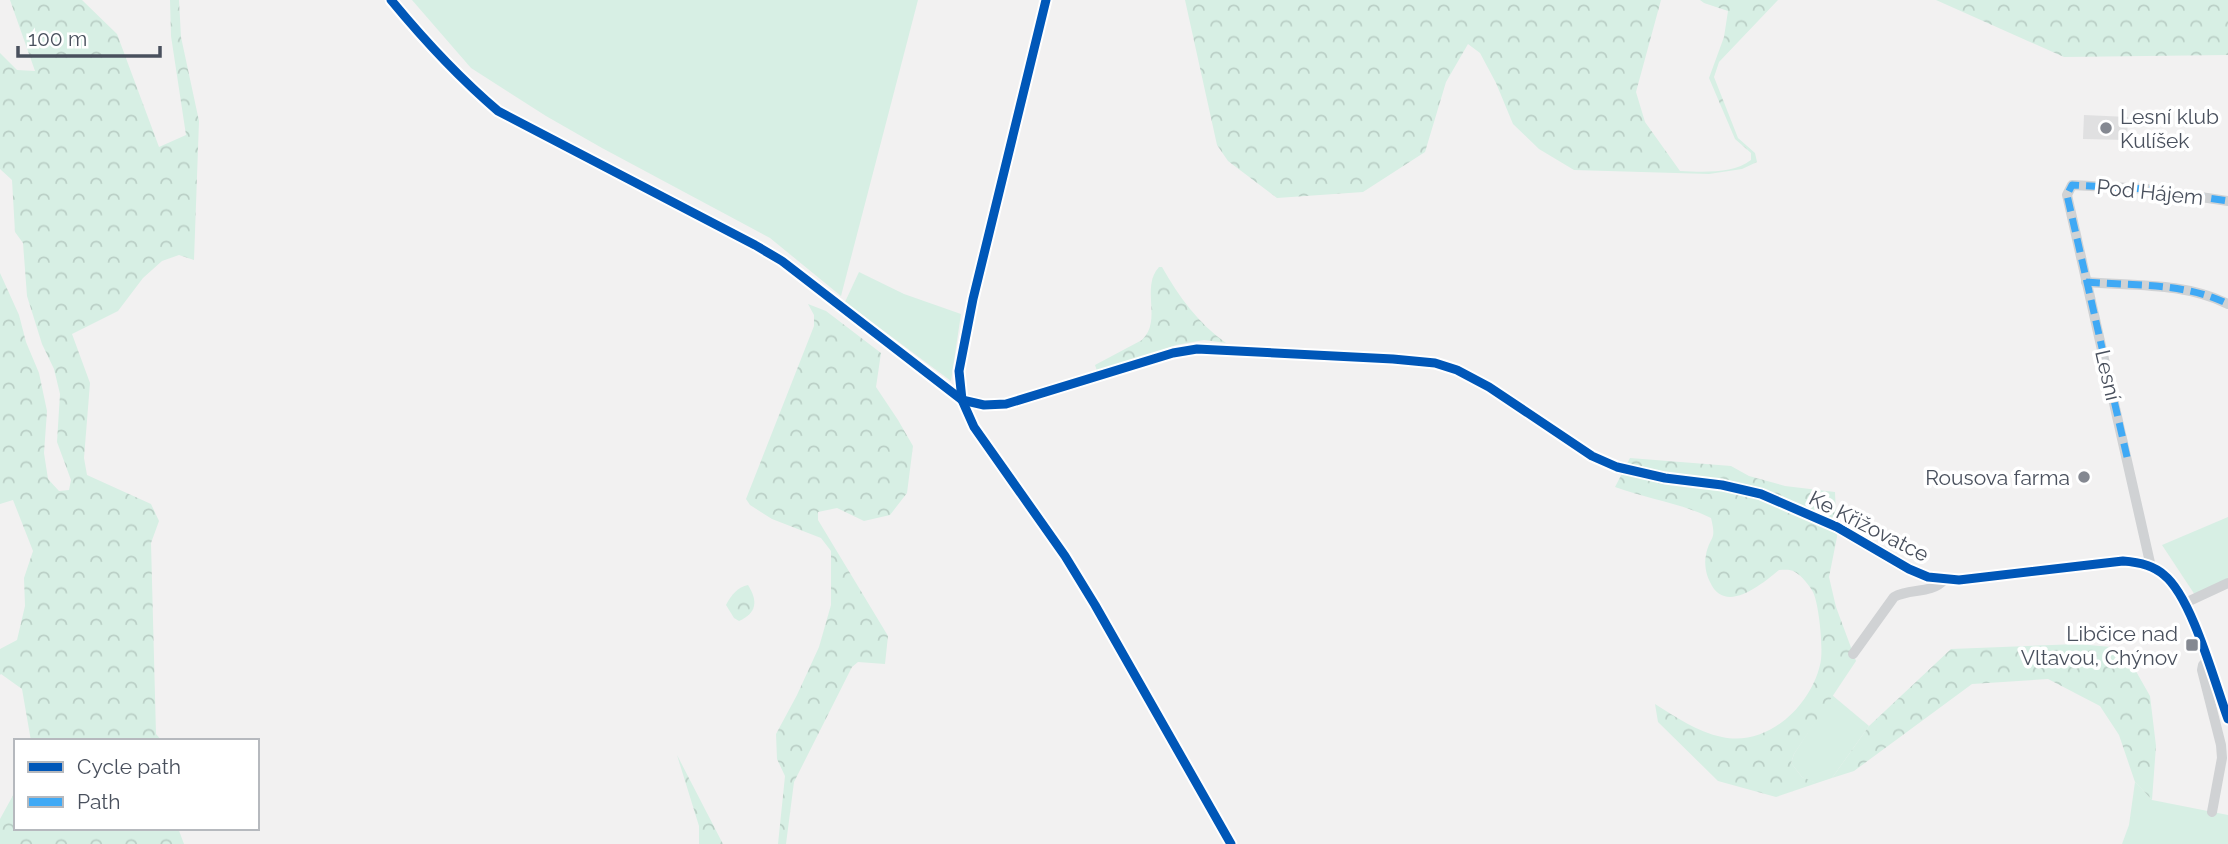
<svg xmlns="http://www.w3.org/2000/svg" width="2228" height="844" viewBox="0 0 2228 844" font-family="Raleway,sans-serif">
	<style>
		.education { fill: #e0e0e1 }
		.green { fill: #d7efe4 }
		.forest { fill: url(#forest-crowns) }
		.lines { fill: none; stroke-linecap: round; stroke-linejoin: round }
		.minor { stroke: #d0d2d4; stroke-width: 10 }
		.quiet { stroke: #3fa9f5; stroke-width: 7; stroke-dasharray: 14 7; stroke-linecap: butt }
		.cycleway-casing { stroke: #fff; stroke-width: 13 }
		.cycleway { stroke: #0057b8; stroke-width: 9 }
		.poi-dot { fill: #848891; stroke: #fff; stroke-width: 2.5 }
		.labels { text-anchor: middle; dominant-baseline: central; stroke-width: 7; stroke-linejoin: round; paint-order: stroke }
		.poi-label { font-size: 21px; fill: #49505d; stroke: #fff; text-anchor: end }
		.street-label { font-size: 21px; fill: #49505d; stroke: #fff }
	</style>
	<defs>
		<pattern id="forest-crowns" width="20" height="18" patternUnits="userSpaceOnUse" patternTransform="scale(1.75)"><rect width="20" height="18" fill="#d7efe4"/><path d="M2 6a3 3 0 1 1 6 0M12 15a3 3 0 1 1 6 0" fill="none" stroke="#bacfc6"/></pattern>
	</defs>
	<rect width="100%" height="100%" fill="#f2f1f1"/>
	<!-- education -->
	<polygon class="education" points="2084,115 2128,117 2127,140 2083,139"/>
	<!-- green -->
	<g class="green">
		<polygon points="412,0 918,0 841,296 770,238 602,148 546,116 471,68"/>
		<polygon points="859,272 904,294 961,314 951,381 845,302"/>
		<polygon points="2228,517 2228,579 2195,595 2162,545"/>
		<polygon points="1832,695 1869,726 1832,778 1817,783 1808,780 1802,777 1791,763 1794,754"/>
		<polygon points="2135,782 2152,800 2228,815 2228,844 2122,844 2129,825"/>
	</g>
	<!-- forest -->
	<g class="forest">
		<polygon points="10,0 82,0 117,34 159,147 186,135 171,36 170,0 179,0 181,37 199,121 194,260 179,255 162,261 143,278 118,311 72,334 90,383 84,458 87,475 151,504 159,521 151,543 156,734 162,741 31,741 22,689 1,674 0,675 0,649 17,640 25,606 24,578 33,551 13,500 0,504 0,273 19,315 26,342 39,373 47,411 44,453 48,479 59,491 69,490 71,480 57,442 60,394 54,369 42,344 27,296 23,243 15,232 12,180 0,169 0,53 17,70 35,71"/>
		<path d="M1185 0H1661L1636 92 1645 122 1680 171C1703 172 1733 174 1751 160V153L1735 139 1709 78 1724 37 1728 11 1704 3 1700 0H1778L1719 62 1714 77 1738 138 1755 153 1757 162 1742 169 1709 174 1574 170 1539 149 1513 124 1496 83 1480 53 1468 44 1446 82 1425 152 1363 192 1277 198 1228 161 1217 145Z"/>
		<polygon points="1936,0 2228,0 2228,55 2064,57"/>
		<path d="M1159 267H1162C1179 297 1198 323 1226 343L1204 340 1176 345 1134 360 1097 371 1095 365 1142 340C1163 320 1140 288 1159 267Z"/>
		<polygon points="808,304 826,311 881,353 876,387 898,420 913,446 907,493 890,515 864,521 837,508 818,512 818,520 888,636 885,664 858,662 852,667 794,782 786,844 778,844 785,776 777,759 776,734 797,695 819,647 831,605 831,551 821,538 772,519 750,505 746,499 814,326 814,315"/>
		<path d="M1630 458 1731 466 1749 476 1785 486 1835 492 1837 537 1829 577 1836 607 1856 661 1794 754 1791 763 1802 777 1817 783 1776 797 1718 781 1658 722 1655 704C1676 717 1697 732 1722 737 1767 747 1810 707 1820 665 1824 651 1819 604 1813 592 1809 585 1802 576 1795 572 1790 569 1785 570 1779 570 1763 583 1725 616 1710 582 1706 575 1704 563 1706 555 1710 535 1717 542 1711 518 1681 503 1647 499 1615 487Z"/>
		<path d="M748 585C758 601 757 613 739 621L734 618 726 605C731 595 738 587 748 585Z"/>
		<polygon points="2078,644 2111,647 2133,666 2150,696 2156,746 2152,800 2135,782 2119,735 2100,706 2048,679 1972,684 1854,771 1832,778 1869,726 1951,649"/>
		<polygon points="677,755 723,844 699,844 699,826"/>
		<polygon points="16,790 16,828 178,828 184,844 0,844 0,819"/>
	</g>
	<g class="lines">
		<!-- minor -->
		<g class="minor">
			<path d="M391 0C424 40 458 77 498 111L755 245 782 261 962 400 984 405 1006 404 1173 353 1197 349 1393 359 1435 363 1457 370 1489 387 1592 456 1617 467 1665 478 1722 485 1761 494 1837 527 1909 569 1928 577 1959 580 2123 561C2138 562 2153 565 2164 575 2192 597 2215 684 2228 719"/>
			<polyline points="1046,0 973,299 959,371 962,400 974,427 1065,556 1095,605 1231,844"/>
			<path d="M2086 282C2133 286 2184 282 2228 304"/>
			<polyline points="2151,567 2067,195 2072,185 2147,189 2228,201"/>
			<polyline points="2185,603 2228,583"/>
			<path d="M1853 654 1894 597C1910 588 1931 594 1944 580"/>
			<polyline points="2207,661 2203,665 2202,670 2221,745 2222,758 2212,812"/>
		</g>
		<!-- quiet -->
		<g class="quiet">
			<path d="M2086 282C2133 286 2184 282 2228 304"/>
			<polyline points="2127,457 2067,195 2072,185 2147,189 2228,201"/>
		</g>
		<defs>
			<g id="cycleway">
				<path d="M391 0C424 40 458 77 498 111L755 245 782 261 962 400 984 405 1006 404 1173 353 1197 349 1393 359 1435 363 1457 370 1489 387 1592 456 1617 467 1665 478 1722 485 1761 494 1837 527 1909 569 1928 577 1959 580 2123 561C2138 562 2153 565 2164 575 2192 597 2215 684 2228 719"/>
				<polyline points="1046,0 973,299 959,371 962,400 974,427 1065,556 1095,605 1231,844"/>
			</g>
		</defs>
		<!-- cycleway casing -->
		<use href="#cycleway" class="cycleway-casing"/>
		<!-- cycleway -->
		<use href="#cycleway" class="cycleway"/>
	</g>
	<!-- markers -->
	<g class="poi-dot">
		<circle cx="2106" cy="128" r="7"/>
		<circle cx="2084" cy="477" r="7"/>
		<rect x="2185" y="638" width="14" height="14" rx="3.5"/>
	</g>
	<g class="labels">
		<!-- poi labels -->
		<g class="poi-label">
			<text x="2120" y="116" text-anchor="start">Lesní klub<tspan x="2120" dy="24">Kulíšek</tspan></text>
			<text x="2070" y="477">Rousova farma</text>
			<text x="2178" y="633">Libčice nad<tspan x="2178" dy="24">Vltavou, Chýnov</tspan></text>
		</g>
		<!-- street labels -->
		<g class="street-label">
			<text transform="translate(2150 192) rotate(6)">Pod Hájem</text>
			<text transform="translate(2108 375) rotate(77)">Lesní</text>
			<text transform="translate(1869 526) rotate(27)">Ke Křižovatce</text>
		</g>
	</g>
	<!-- legend -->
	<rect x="14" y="739" width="245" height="91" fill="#ffffff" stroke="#b6b9be" stroke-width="2"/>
	<rect x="28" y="762" width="35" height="10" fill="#0057b8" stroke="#b6b9be" stroke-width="2"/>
	<text x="77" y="774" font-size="21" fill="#49505d">Cycle path</text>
	<rect x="28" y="797" width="35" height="10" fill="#3fa9f5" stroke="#b6b9be" stroke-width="2"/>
	<text x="77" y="809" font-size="21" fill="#49505d">Path</text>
	<!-- scale -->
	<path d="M18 46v10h142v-10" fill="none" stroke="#49505d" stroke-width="3.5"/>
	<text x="28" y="46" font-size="21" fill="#49505d" stroke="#ffffff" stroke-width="5" paint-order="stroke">100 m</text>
</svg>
